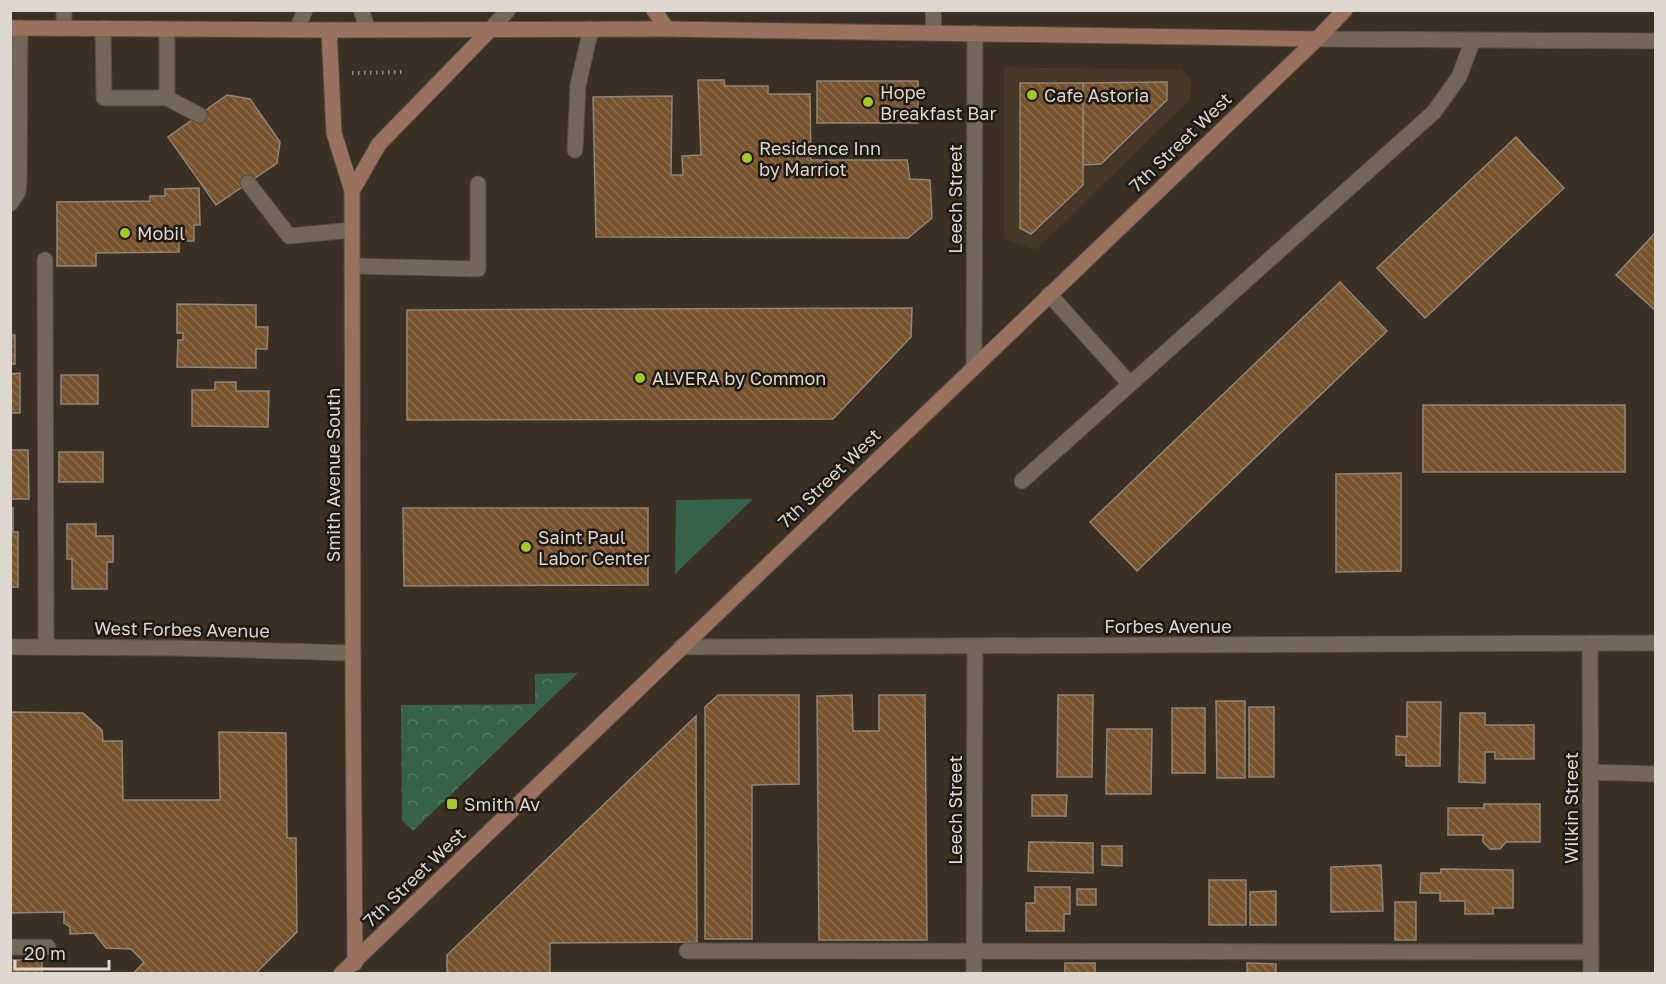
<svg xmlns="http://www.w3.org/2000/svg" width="1666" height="984" viewBox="0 0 1666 984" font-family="'Golos Text',sans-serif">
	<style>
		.built { fill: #463827 }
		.green { fill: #36624b }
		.park { fill: url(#park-crowns) }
		.building { fill: url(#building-back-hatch); stroke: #918478; stroke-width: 1.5 }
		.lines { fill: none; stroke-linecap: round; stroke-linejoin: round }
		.lane-casing { stroke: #564d43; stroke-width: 17 }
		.street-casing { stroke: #564d43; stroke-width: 17 }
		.secondary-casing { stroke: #564d43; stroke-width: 17 }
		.path { stroke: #928a81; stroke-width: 4; stroke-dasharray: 1.5 4.5; stroke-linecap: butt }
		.lane { stroke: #73675a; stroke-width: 15 }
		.street { stroke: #73675a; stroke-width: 15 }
		.secondary { stroke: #9a705f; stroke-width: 15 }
		.poi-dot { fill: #a3c926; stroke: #1d1913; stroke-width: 2 }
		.labels { text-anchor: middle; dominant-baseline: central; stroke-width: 5; stroke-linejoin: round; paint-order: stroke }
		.poi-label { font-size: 18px; fill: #ddd7cf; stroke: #1d1913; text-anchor: start }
		.street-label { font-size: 18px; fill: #ddd7cf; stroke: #1d1913 }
	</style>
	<defs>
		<pattern id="park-crowns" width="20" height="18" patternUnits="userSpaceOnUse" patternTransform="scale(1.5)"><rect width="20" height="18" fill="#36624b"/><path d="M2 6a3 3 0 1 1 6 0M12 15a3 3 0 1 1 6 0" fill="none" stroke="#537864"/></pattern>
		<pattern id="building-back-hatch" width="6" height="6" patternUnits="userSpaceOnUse" patternTransform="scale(1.5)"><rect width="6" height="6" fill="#77532e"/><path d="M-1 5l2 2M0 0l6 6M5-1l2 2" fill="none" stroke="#8a6b4b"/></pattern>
	</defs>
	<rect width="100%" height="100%" fill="#3a3024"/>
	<!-- built -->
	<polygon class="built" points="1004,67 1182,70 1191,80 1190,100 1035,250 1004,239"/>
	<!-- green -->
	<polygon class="green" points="753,499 675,574 676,500"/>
	<!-- park -->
	<polygon class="park" points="578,673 413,831 402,820 401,705 535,704 535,674"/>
	<!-- building -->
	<g class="building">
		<polygon points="698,80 724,80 725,86 768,86 768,94 810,94 811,160 907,160 910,179 930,180 932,218 908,238 596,237 593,97 672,96 671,175 683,175 682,156 701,155"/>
		<rect x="817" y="81" width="101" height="42"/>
		<polygon points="1167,82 1167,100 1101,164 1083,165 1083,83"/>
		<polygon points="1020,83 1083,83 1083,185 1031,234 1020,228"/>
		<polygon points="227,95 250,99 280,142 277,163 216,205 168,137"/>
		<polygon points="1516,137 1564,188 1425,318 1377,268"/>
		<polygon points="199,188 200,225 194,225 194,241 179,241 179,252 96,253 96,266 57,266 57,202 150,201 150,196 165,196 165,189"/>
		<polygon points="1656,232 1656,311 1616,275"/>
		<polygon points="1340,282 1387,331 1137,571 1090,522"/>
		<polygon points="177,304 256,305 256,327 268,327 267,349 256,349 256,368 177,367 178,340 183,340 183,333 177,333"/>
		<polygon points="912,308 911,337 833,419 407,420 407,310"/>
		<rect x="10" y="335" width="5" height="29"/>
		<polygon points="20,373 20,413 10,413 10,374"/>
		<rect x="61" y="375" width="37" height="29"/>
		<polygon points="215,382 236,382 236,391 269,391 268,427 192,426 192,390 215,390"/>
		<rect x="1423" y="405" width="202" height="67"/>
		<polygon points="10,450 28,450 29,499 10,499"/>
		<rect x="59" y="452" width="44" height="30"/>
		<polygon points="1401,473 1401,571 1336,572 1336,474"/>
		<polygon points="10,508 13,508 13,532 18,532 18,587 10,587"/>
		<polygon points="403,508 648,508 648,585 404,586"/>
		<polygon points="67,524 96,524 96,536 113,536 113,562 107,562 107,589 72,589 72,559 67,559"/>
		<polygon points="718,695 799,695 799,784 752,785 752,939 705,939 705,707"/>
		<polygon points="852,695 853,731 879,731 879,695 925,695 927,940 819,940 817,696"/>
		<polygon points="1058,695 1093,695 1092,777 1057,777"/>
		<polygon points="1216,701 1245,701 1245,778 1217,778"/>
		<polygon points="1407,702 1441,702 1440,766 1406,766 1406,755 1396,755 1396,736 1407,737"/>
		<rect x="1249" y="707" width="25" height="70"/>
		<rect x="1172" y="708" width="33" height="65"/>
		<polygon points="10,712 83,713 102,730 103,741 122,741 123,800 220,800 219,732 286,733 287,838 296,838 297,932 255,974 133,974 144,962 131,949 106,948 94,933 70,934 70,927 64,923 64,912 10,913"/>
		<polygon points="1460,713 1485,713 1485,725 1534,725 1534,759 1495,759 1495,752 1485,752 1485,783 1459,782"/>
		<polygon points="696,716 697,942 550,943 550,974 447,974 447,955"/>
		<polygon points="1107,729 1152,729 1151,794 1106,794"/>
		<polygon points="1032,795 1067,795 1066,816 1032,816"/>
		<polygon points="1484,804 1540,804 1540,842 1506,842 1500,849 1490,849 1483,842 1483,835 1448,835 1448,808 1484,808"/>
		<polygon points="1029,842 1093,843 1093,873 1028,871"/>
		<polygon points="1102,846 1122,846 1122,866 1102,865"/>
		<polygon points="1381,865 1383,911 1331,912 1331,867"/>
		<polygon points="1441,869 1513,870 1513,908 1493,908 1493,914 1465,914 1465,901 1440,901 1440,893 1420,893 1421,873 1441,873"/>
		<rect x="1209" y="880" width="37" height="45"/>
		<polygon points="1035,887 1070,887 1070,914 1064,914 1064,931 1026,931 1026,903 1035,903"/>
		<rect x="1077" y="889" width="19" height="16"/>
		<polygon points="1276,891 1276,925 1250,925 1250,892"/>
		<rect x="1395" y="902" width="21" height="38"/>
		<rect x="10" y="960" width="32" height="14"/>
		<rect x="1065" y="963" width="30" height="11"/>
		<polygon points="1247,963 1276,964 1276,974 1247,974"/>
	</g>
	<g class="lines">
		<defs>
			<g id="lane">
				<polyline points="64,10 64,28"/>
				<polyline points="361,10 368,29"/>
				<polyline points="933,10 934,32"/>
				<polyline points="103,28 104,98 167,98"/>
				<polyline points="167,29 167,98 199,115"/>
				<polyline points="297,29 305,10"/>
				<polyline points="575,150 578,85 591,29"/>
				<polyline points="248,183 289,236 352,230"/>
				<polyline points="10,204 18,192 19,181 20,28"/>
				<polyline points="45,260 46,647"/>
				<polyline points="352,266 478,269 478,184"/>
				<polyline points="1049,294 1130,384"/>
				<polyline points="1022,481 1434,112 1459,77 1473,40"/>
				<polyline points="1590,772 1656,774"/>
				<polyline points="10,947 48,947"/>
				<polyline points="687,951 1591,952"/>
			</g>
			<g id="street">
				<polyline points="491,29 508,10"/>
				<polyline points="1317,39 1656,41"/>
				<polyline points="974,366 975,33"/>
				<polyline points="1590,643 1591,974"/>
				<polyline points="10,647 175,648 353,653"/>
				<polyline points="681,647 1656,643"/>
				<polyline points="974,974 975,646"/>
			</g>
			<g id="secondary">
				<polyline points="654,10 667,29"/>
				<polyline points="10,28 329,30 667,29 1317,39"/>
				<polyline points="329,30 334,133 352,191"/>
				<polyline points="355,963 353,689 352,191 379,144 491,29"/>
				<polyline points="341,974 1317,39 1345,10"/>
			</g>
		</defs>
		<!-- lane casing -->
		<use href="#lane" class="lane-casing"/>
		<!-- street casing -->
		<use href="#street" class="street-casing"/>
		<!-- secondary casing -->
		<use href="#secondary" class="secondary-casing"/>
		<!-- path -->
		<polyline class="path" points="352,73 403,72"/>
		<!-- lane -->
		<use href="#lane" class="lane"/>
		<!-- street -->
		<use href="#street" class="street"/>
		<!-- secondary -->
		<use href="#secondary" class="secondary"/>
	</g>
	<!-- markers -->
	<g class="poi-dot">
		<circle cx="1032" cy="95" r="6"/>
		<circle cx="868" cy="102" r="6"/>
		<circle cx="747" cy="158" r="6"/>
		<circle cx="125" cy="233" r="6"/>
		<circle cx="640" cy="378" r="6"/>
		<circle cx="526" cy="547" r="6"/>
		<rect x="446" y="798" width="12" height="12" rx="3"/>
	</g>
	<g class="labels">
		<!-- poi labels -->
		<g class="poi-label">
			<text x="880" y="92">Hope<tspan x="880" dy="21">Breakfast Bar</tspan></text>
			<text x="1044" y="95">Cafe Astoria</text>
			<text x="759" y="148">Residence Inn<tspan x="759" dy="21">by Marriot</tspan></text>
			<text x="137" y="233">Mobil</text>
			<text x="652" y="378">ALVERA by Common</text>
			<text x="538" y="537">Saint Paul<tspan x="538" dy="21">Labor Center</tspan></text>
			<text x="464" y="804">Smith Av</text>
		</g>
		<!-- street labels -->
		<g class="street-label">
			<text transform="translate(1180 142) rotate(-44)">7th Street West</text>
			<text transform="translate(955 199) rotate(-90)">Leech Street</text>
			<text transform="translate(333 475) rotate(-90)">Smith Avenue South</text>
			<text transform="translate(829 478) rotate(-44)">7th Street West</text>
			<text x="1168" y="626">Forbes Avenue</text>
			<text transform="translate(182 629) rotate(1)">West Forbes Avenue</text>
			<text transform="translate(1571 808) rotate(-90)">Wilkin Street</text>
			<text transform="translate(955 810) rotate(-90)">Leech Street</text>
			<text transform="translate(414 877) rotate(-44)">7th Street West</text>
		</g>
	</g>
	<!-- border -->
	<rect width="1666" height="984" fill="none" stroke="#ddd7cf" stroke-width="24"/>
	<!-- scale -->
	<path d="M15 960v9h94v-9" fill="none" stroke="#ddd7cf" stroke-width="3"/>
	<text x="24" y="960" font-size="18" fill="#ddd7cf" stroke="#1d1913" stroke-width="4.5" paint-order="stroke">20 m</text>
</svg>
